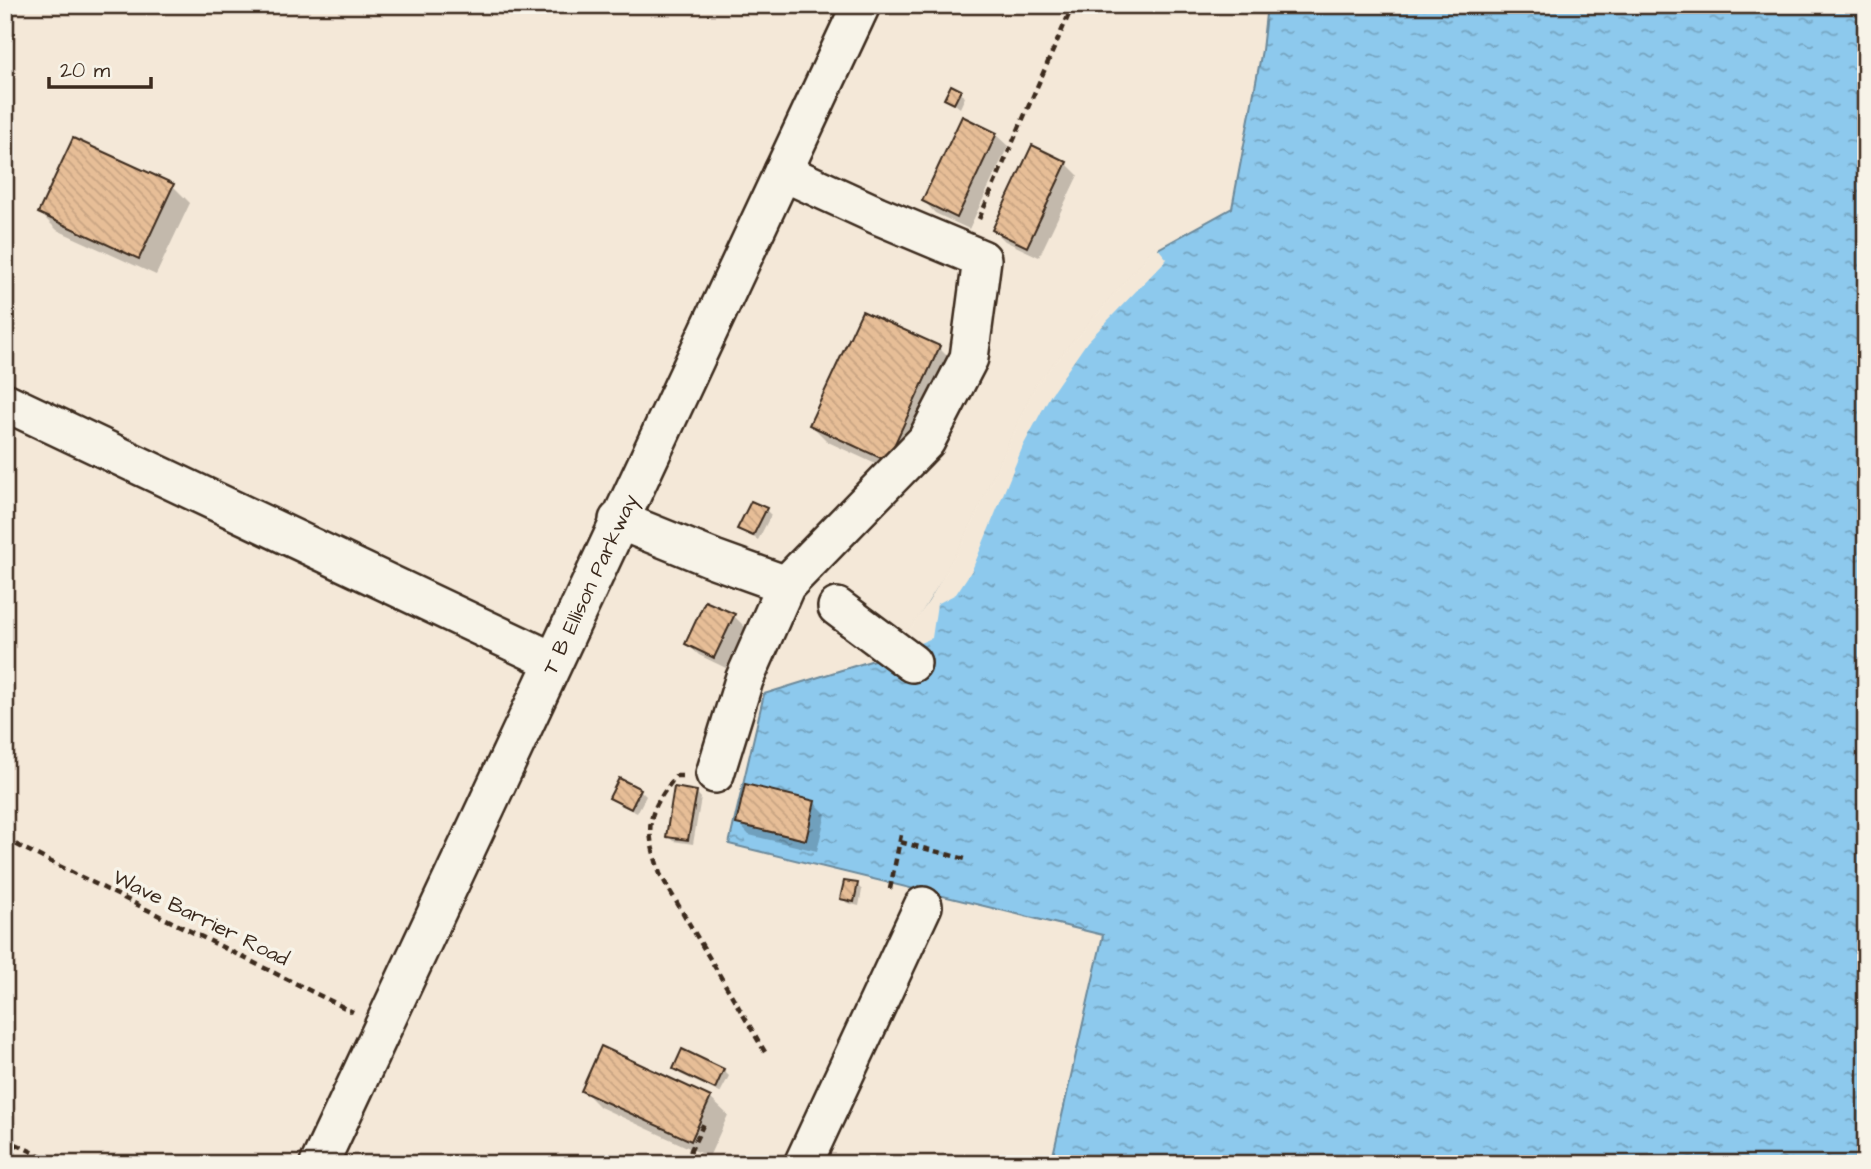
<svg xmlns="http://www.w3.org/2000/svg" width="1871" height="1169" font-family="'Architects Daughter',sans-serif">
  <defs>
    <pattern id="water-ripples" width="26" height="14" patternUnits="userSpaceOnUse" patternTransform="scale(1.75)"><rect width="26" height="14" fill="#8dc9ed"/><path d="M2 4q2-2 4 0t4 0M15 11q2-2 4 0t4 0" fill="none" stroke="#74a3bf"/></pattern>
    <pattern id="building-back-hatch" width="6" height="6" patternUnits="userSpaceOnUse" patternTransform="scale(1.75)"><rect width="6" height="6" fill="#e7be97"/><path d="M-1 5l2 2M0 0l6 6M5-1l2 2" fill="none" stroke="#c7a382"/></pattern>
  </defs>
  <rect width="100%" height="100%" fill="#f4e8d8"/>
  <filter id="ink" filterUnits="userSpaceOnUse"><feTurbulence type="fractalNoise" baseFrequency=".0143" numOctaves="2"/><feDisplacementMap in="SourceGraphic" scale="14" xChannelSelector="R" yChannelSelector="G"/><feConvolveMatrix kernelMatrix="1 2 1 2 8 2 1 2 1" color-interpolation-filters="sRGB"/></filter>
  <g filter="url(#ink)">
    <path fill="url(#water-ripples)" stroke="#6c899a" stroke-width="2" d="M1267 5H1866V1164H1051L1103 935 729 844 764 694 877 659 907 638 969 537 1039 386 1158 249 1232 208 1262 50Z"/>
    <path fill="#f4e8d8" d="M1156 246 1167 259 1087 342 1051 394 1023 446 972 570 956 594 937 604 932 638 915 645 905 636 929 601 966 536 1036 384Z"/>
    <path fill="#0003" d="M952 88 965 97 960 108 947 98Z
      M996 135 1008 146 969 229 935 213 924 201Z
      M1066 163 1078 175 1039 257 1005 241 994 230Z
      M173 186 190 203 156 275 57 230 40 213Z
      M863 313 939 348 956 365 904 477 828 442 811 425Z
      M766 510 771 515 758 540 739 528Z
      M734 616 745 627 726 668 699 655 687 644Z
      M640 790 646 796 637 813 617 803 611 798Z
      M696 792 701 798 693 844 673 841 668 836Z
      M814 802 826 814 817 851 749 835 738 823Z
      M857 885 862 890 859 906 847 903 842 898Z
      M675 1068 723 1070 729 1076 720 1093 680 1074Z
      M583 1090 710 1098 728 1115 709 1157 600 1107Z"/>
    <path fill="url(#building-back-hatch)" stroke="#3b2a1e" stroke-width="2" d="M951 85 961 90 954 104 944 99Z
      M962 116 997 133 957 218 922 201Z
      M73 138 174 184 139 259 38 213Z
      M1032 145 1067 162 1027 247 992 230Z
      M862 311 940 346 887 461 809 425Z
      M751 501 767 508 753 536 737 529Z
      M705 601 735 614 714 658 685 644Z
      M619 778 641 789 631 809 609 798Z
      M745 784 815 801 806 840 736 824Z
      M674 787 697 791 688 840 666 837Z
      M844 881 858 883 854 902 840 899Z
      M601 1046 711 1097 691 1141 581 1091Z
      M682 1049 724 1069 715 1089 673 1069Z"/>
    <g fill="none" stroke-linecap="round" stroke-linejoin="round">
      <g stroke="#3b2a1e" stroke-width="42">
        <g id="minor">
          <path d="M5 402 553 661"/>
          <path d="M618 520 714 559 786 585"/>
          <path d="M837 607 912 663"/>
          <path d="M715 774 744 680 786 585 926 441 969 358 982 259 877 215 783 172"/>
          <path id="s1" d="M319 1164 861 5"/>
          <path d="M803 1164 923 906"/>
        </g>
      </g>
      <path stroke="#3b2a1e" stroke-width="4.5" stroke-dasharray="7 5" stroke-linecap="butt" d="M979 219 1073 5
        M682 776H676C645 816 645 827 660 874L765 1052
        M5 839 353 1012
        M900 842 969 860
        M890 889 902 830
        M5 1139 58 1164
        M688 1164 691 1150 705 1121"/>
      <use href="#minor" stroke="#f7f3e8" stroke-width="37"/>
    </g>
  </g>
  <g text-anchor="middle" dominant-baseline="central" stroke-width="7" stroke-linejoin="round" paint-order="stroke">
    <g font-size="21" fill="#3b2a1e" stroke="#f7f3e8">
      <text stroke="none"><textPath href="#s1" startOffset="640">T B Ellison Parkway</textPath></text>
      <text transform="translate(201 918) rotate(26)">Wave Barrier Road</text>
    </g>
  </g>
  <rect width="1871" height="1169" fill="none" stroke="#f7f3e8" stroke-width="28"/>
  <rect x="14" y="14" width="1843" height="1141" fill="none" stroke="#3b2a1e" stroke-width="2.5" filter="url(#ink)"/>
  <path d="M49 77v10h102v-10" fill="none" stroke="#3b2a1e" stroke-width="3.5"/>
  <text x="60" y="77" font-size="21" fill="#3b2a1e" stroke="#f7f3e8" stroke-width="5" paint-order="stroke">20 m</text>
</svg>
